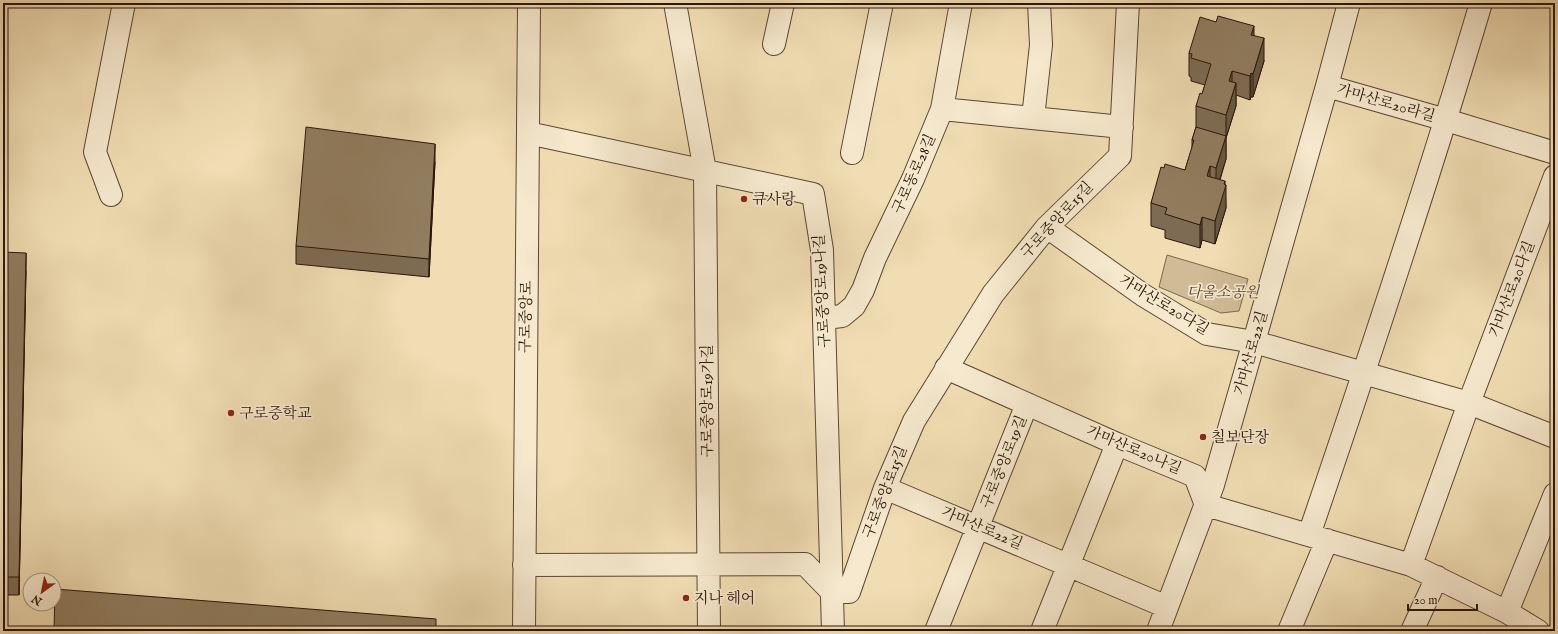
<svg xmlns="http://www.w3.org/2000/svg" width="1558" height="634" font-family="'IM FELL English','Noto Serif KR',serif">
  <rect width="100%" height="100%" fill="#f1ddb3"/>
  <filter id="stains"><feTurbulence type="fractalNoise" baseFrequency=".005" numOctaves="4"/><feColorMatrix values="0 0 0 0 .2 0 0 0 0 .09 0 0 0 0 .02 0 0 0 .5 -.17"/></filter>
  <radialGradient id="worn" r=".72"><stop offset=".6" stop-color="#630" stop-opacity="0"/><stop offset="1" stop-color="#630" stop-opacity=".3"/></radialGradient>
  <path fill="#cfbb96" stroke="#7c684e" d="M1167 255 1248 279 1239 311 1221 313 1159 287Z"/>
  <g fill="none" stroke-linecap="round" stroke-linejoin="round">
    <g stroke="#5c4631" stroke-width="24">
      <path id="minor" d="M675 3 705 171 709 631
        M774 44 783 3
        M1327 86 1446 120 1555 153
        M942 109 1122 127
        M1033 118 1041 45 1039 3
        M528 133 813 194 822 250 833 631
        M852 153 882 3
        M111 195 95 152 124 3
        M1047 227 1143 295 1207 334 1254 342 1469 403 1555 437
        M825 318 842 316 854 306 863 290 875 258 913 179 942 109 961 3
        M946 368 1117 444 1195 476 1206 505 1411 565 1507 612 1538 631
        M885 488 1167 607
        M1309 535C1369 359 1428 182 1481 3
        M524 565 805 564 832 592H849L885 488 914 421 993 294 1047 227 1120 156 1128 3
        M1411 565 1469 403 1555 176
        M1507 612 1555 494
        M524 631 529 3
        M936 631 1027 404
        M1042 631 1117 444
        M1158 631 1213 485 1327 86 1349 3
        M1289 631 1327 540
        M1412 631 1437 577"/>
    </g>
    <use href="#minor" stroke="#f6e9ce" stroke-width="22"/>
  </g>
  <path fill="#7d6c53" stroke="#2a1406" d="M1254 35 1264 61 1253 97H1251L1250 100 1236 95V106L1226 138V159L1220 180 1225 184 1226 208 1215 244 1202 240 1200 248 1165 238V230L1151 226V203L1164 168 1185 170 1192 148V140L1196 127V106L1202 94 1205 85 1191 81V77L1189 76V53Z
    M435 162 429 277 296 264V246Z
    M3 252 26 271 19 595H3Z"/>
  <path fill="#665843" stroke="#2a1406" d="M1254 26V50L1251 35Z
    M1264 38V61L1253 97V74Z
    M1232 71V94L1229 81Z
    M1251 73V97L1250 100V76Z
    M1236 83V106L1226 138V115Z
    M1226 136V159L1216 191V168Z
    M435 144V162L429 277V259Z
    M1210 166V189L1207 176Z
    M1225 181V188L1226 185V208L1215 244V221Z
    M1202 217V240L1200 248V225Z
    M26 253V271L19 595V577Z"/>
  <path fill="#917d60" stroke="#2a1406" d="M1218 16 1254 26 1251 35 1264 38 1253 74 1251 73 1250 76 1232 71 1229 81 1236 83 1226 115 1196 106 1200 93 1202 94 1211 64 1191 58 1192 54 1189 53 1200 17 1216 22Z
    M306 127 435 144 429 259 296 246Z
    M1196 127 1226 136 1216 168 1210 166 1207 176 1225 181 1224 184 1226 185 1215 221 1202 217 1200 225 1165 214 1167 208 1151 203 1161 167 1164 168 1165 164 1185 170 1194 140H1192Z
    M3 252 26 253 19 577H3Z
    M55 589 436 619V631H54Z"/>
  <g fill="#8f2418" stroke="#f6e9ce" stroke-width="1.5">
    <circle cx="744" cy="199" r="4"/>
    <circle cx="231" cy="413" r="4"/>
    <circle cx="1203" cy="437" r="4"/>
    <circle cx="686" cy="598" r="4"/>
  </g>
  <g text-anchor="middle" dominant-baseline="central" stroke-width="3.5" stroke-linejoin="round" paint-order="stroke">
    <g font-size="15" fill="#2a1406" stroke="#f6e9ce">
      <text transform="translate(1386 103) rotate(16)">가마산로20라길</text>
      <text transform="translate(914 174) rotate(-66)">구로동로28길</text>
      <text transform="translate(1057 220) rotate(-47)">구로중앙로15길</text>
      <text transform="translate(1512 289) rotate(-69)">가마산로20다길</text>
      <text transform="translate(822 291) rotate(-93)">구로중앙로19나길</text>
      <text transform="translate(1164 305) rotate(31)">가마산로20다길</text>
      <text transform="translate(526 317) rotate(-89)">구로중앙로</text>
      <text transform="translate(1251 353) rotate(-74)">가마산로22길</text>
      <text transform="translate(707 401) rotate(-90)">구로중앙로19가길</text>
      <text transform="translate(1134 450) rotate(23)">가마산로20나길</text>
      <text transform="translate(1004 462) rotate(-68)">구로중앙로19길</text>
      <text transform="translate(885 492) rotate(-69)">구로중앙로15길</text>
      <text transform="translate(982 528) rotate(23)">가마산로22길</text>
    </g>
    <g font-size="15" fill="#2a1406" stroke="#f6e9ce" text-anchor="start">
      <text x="752" y="199">큐사랑</text>
      <text x="239" y="413">구로중학교</text>
      <text x="1211" y="437">칠보단장</text>
      <text x="694" y="598">지나 헤어</text>
    </g>
    <g font-size="15" font-style="italic" fill="#5c4631" stroke="#f6e9ce">
      <text x="1223" y="292">다울소공원</text>
    </g>
  </g>
  <rect width="1558" height="634" fill="none" stroke="#f1ddb3" stroke-width="16"/>
  <rect x="4" y="4" width="1550" height="626" fill="none" stroke="#2a1406" stroke-width="2"/>
  <rect x="8" y="8" width="1542" height="618" fill="none" stroke="#2a1406"/>
  <g transform="translate(42 592) rotate(213)"><circle r="19" fill="#f6e9ce" stroke="#a4947e"/>
  <path d="M0-3L7 15L0 10L-7 15Z" fill="#8f2418"/>
  <text y="-6" font-size="11" font-weight="bold" text-anchor="middle" fill="#2a1406">N</text>
  </g>
  <path d="M1408 604v6h69v-6" fill="none" stroke="#2a1406" stroke-width="2"/>
  <text x="1414" y="604" font-size="12" fill="#2a1406" stroke="#f6e9ce" stroke-width="3" paint-order="stroke">20 m</text>
  <rect width="100%" height="100%" filter="url(#stains)"/>
  <rect width="100%" height="100%" fill="url(#worn)"/>
</svg>
